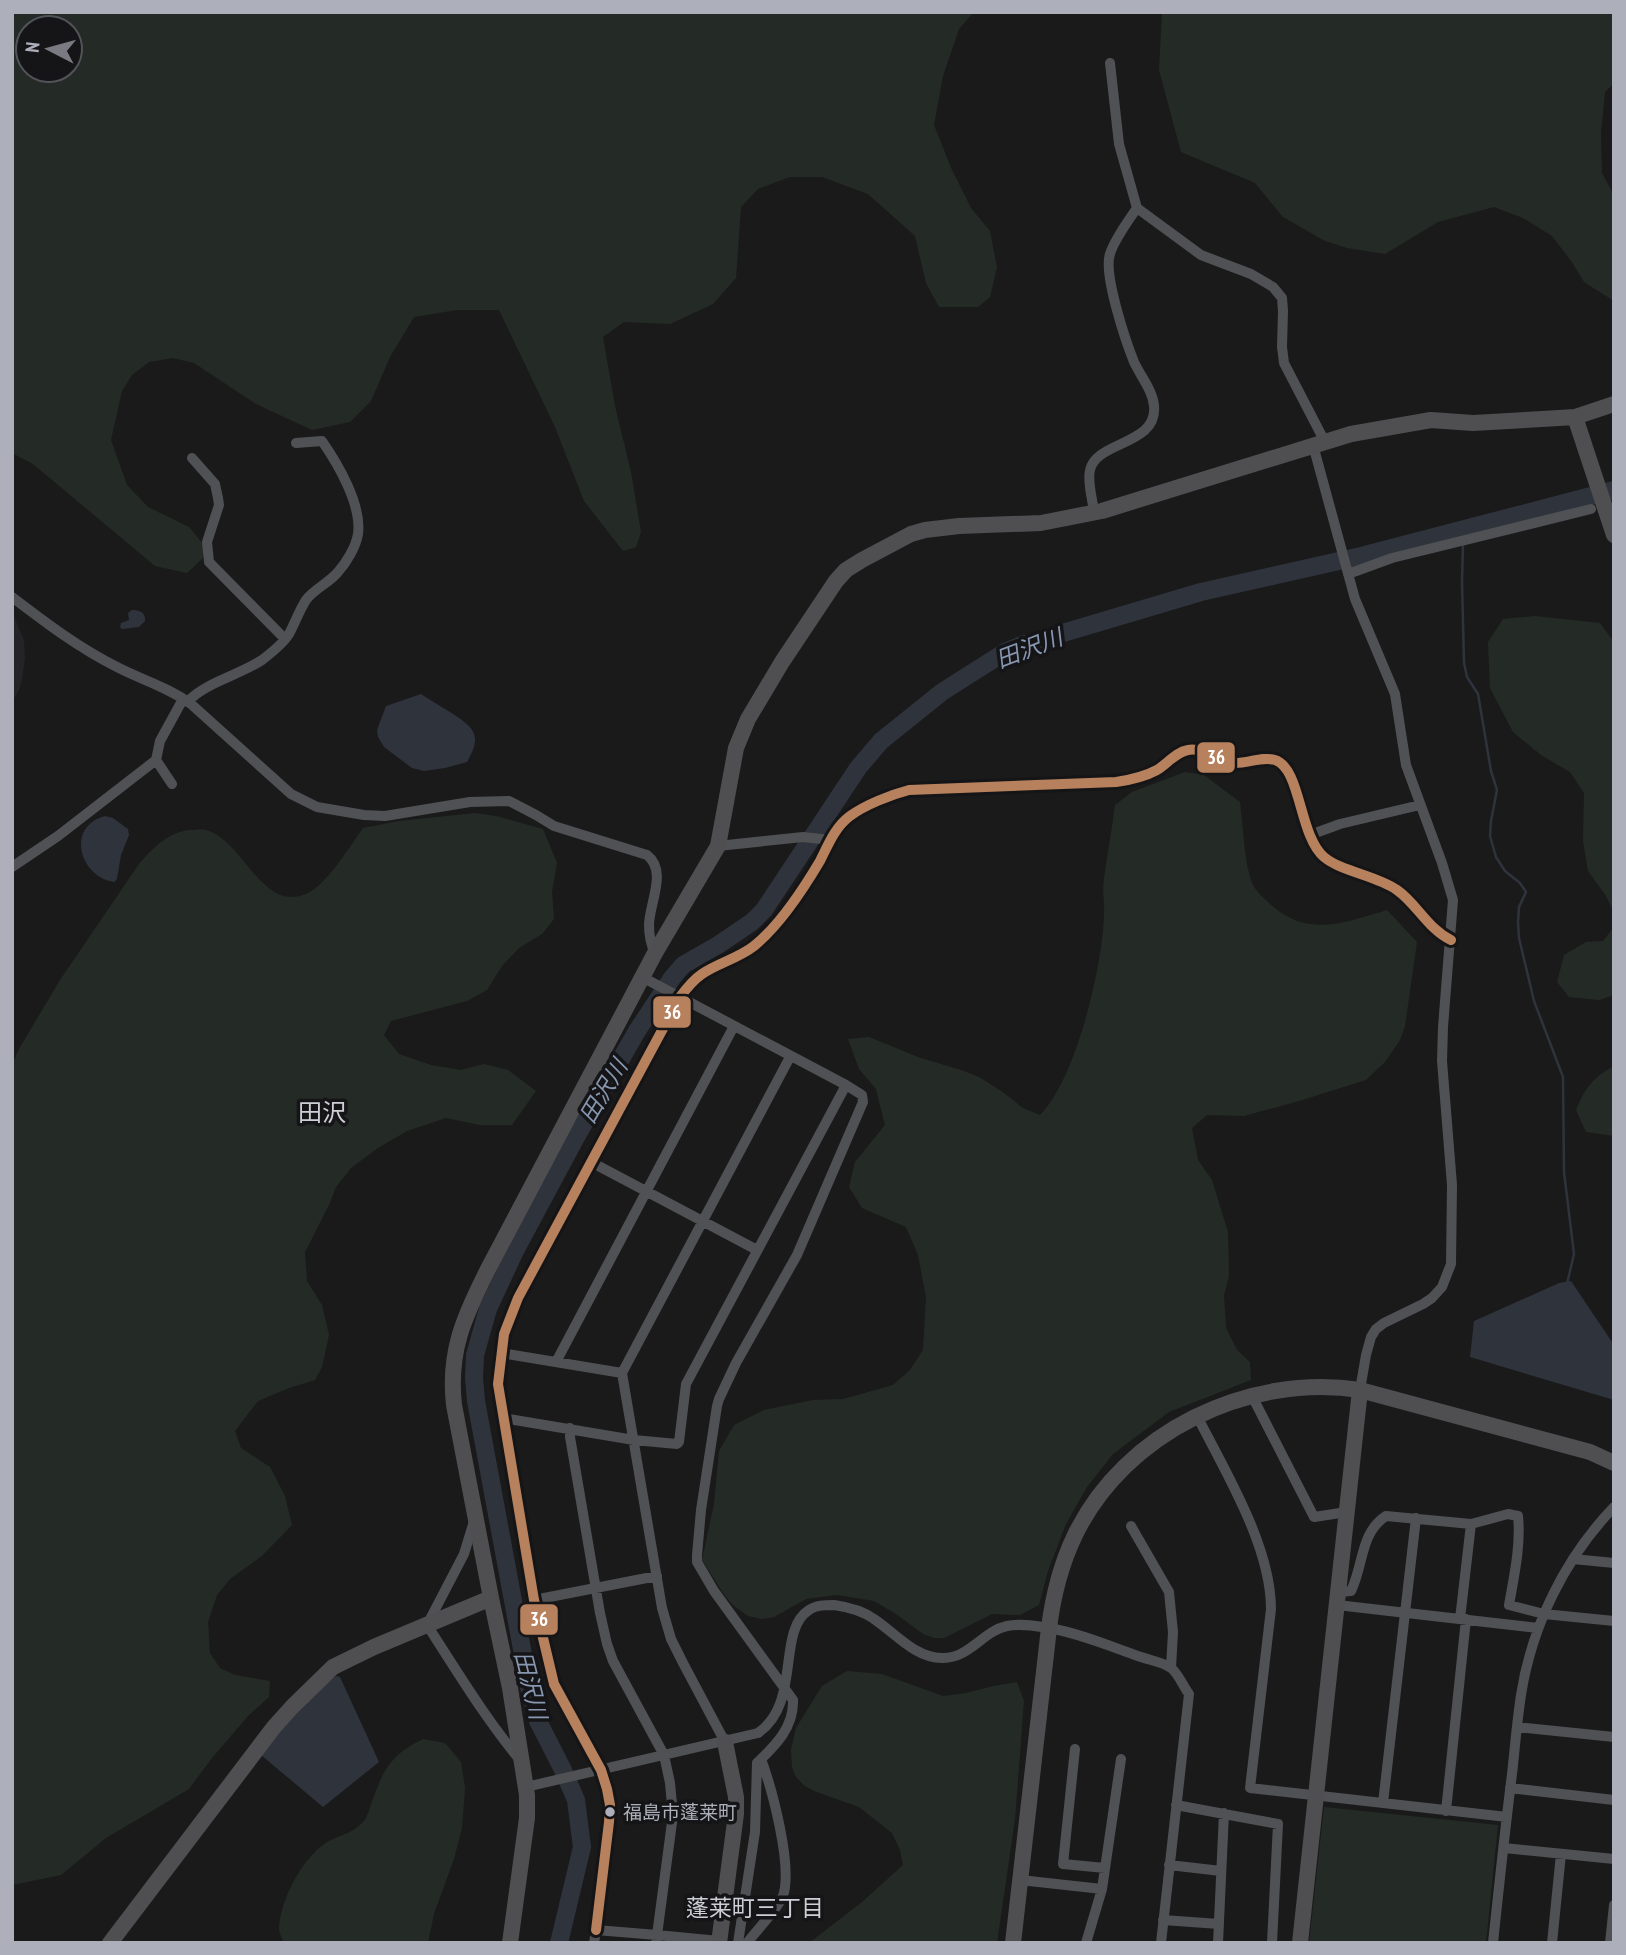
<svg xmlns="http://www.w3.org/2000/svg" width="1626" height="1955" font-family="'PT Sans Narrow','Noto Sans JP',sans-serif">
  <rect width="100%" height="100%" fill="#1a1a1b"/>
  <path fill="#242426" d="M12 612 24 640 25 659 22 679 19 690 12 702Z"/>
  <path fill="#242b26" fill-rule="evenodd" d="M12 12H974L959 29 943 76 934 125 952 170 971 208 990 231 997 267 990 297 978 307H939L926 283 915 236 868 194 822 177H790L758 189 741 207 736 278 713 304 670 324 624 322 603 337 615 406 631 472 641 532 636 547 623 551 584 501 555 427 499 310H457L414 317 390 357 371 401 350 422 312 430 256 404 194 363 173 358 149 362 132 375 122 391 111 440 127 485 148 507 189 527 203 544V558L187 573 155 566 33 464 12 453ZM28 28H70V70H28Z
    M1162 12H1614V83L1605 92 1601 132 1602 173 1614 195V301L1584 282 1572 262 1552 236 1523 218 1494 207 1438 222 1385 254 1347 248 1325 241 1283 217 1255 183 1181 152 1159 70Z
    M1535 616 1600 623 1614 642V913L1606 896 1588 871 1583 841 1584 793 1570 772 1541 755 1513 732 1490 688 1488 642 1503 619Z
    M1185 772 1204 775 1240 802C1243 826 1244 861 1252 883 1256 892 1263 897 1270 904 1307 938 1344 923 1387 910L1417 942 1405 1026 1400 1040 1385 1062 1366 1080 1299 1101 1244 1116 1207 1115 1192 1128 1198 1160 1212 1180 1228 1232 1229 1276 1224 1295 1226 1328 1237 1350 1250 1362 1251 1380 1169 1412 1113 1454 1087 1487 1066 1524 1048 1571 1039 1605 1020 1615 992 1614 944 1638H934L923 1634 896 1614 874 1601 837 1595 806 1599 774 1617 762 1619 748 1616 734 1606 725 1596 702 1560 714 1504 719 1451 734 1425 764 1410 813 1400 843 1399 893 1385 910 1370 923 1350 926 1297 918 1255 906 1227 862 1208 849 1187 855 1162 885 1125 876 1089 859 1069 848 1039 869 1037 918 1057 964 1071 981 1078 1004 1093 1023 1108 1040 1115C1076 1079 1102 968 1104 917 1105 905 1102 892 1104 879 1107 854 1112 830 1115 805L1132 792Z
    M475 813 496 816 543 829 557 863 552 892 554 919 542 934 519 948 502 966 487 990 467 1001 391 1021 384 1035 399 1054 431 1065 461 1070 484 1064 508 1070 536 1091 512 1125H480L446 1118 407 1131 378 1148 351 1168 336 1187 329 1205 305 1252 307 1281 322 1305 329 1335 322 1367 315 1380 289 1388 258 1401 235 1431 241 1448 270 1467 285 1496 292 1525 262 1556 230 1579 217 1595 208 1622 210 1653 220 1668 235 1675 270 1681 269 1697 248 1716 212 1758 189 1789 106 1838 61 1875 12 1885V1065L19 1049 60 980 139 864C153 848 168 832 190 830 195 830 202 829 206 830 244 840 262 915 308 893 326 885 351 845 363 828L399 821Z
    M1614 927V995L1599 1000 1569 997 1557 982 1564 955 1586 942 1603 941Z
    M1614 1066V1136L1586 1132 1576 1110C1586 1087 1592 1078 1614 1066Z
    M847 1671 882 1674 943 1696 966 1693 994 1686 1017 1682 1024 1701 1015 1819 997 1943H809L862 1902 903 1865 900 1850 892 1833 859 1807 814 1791 805 1786 796 1777 792 1767 791 1749 796 1728 822 1686Z
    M423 1739 445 1743 461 1762 465 1788 462 1828 454 1859 434 1914 428 1943H284C282 1938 279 1933 279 1928 281 1898 303 1856 329 1841 341 1835 353 1833 362 1823 368 1818 370 1806 373 1799 384 1767 393 1754 423 1739Z
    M1324 1807 1498 1825 1486 1943H1309Z"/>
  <path fill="#2e333c" d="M132 610C139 610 146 612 145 621L139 627 122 629 120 627 121 623 129 620 128 613Z
    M421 694C430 700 440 706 450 712 474 727 483 735 467 762L445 768 424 771 412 768 384 747 378 737 377 730 386 706Z
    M105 816 113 818 128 829 129 835 121 855 117 879 114 882C80 877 65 827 105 816Z
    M1571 1281 1614 1345V1400L1470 1357 1474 1321 1559 1283Z
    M337 1676 340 1677 379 1762 323 1807 261 1755 301 1704 332 1678Z"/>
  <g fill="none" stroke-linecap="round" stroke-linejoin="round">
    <path stroke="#2e333c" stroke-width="2.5" d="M1463 543 1462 582 1464 663 1467 677 1478 694 1491 771 1497 790 1491 821 1490 836 1496 857 1505 871 1520 883 1526 892 1519 907 1518 922 1519 938 1534 1001 1563 1077 1564 1172 1574 1254 1567 1284"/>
    <path stroke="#2e333c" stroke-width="18" d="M559 1943 582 1847 576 1800 562 1768 538 1721 529 1687 476 1401 474 1378 475 1355 488 1309 515 1251 575 1139 637 1031 672 978 683 965 718 945 752 922 764 910 858 768 881 741 942 692 975 671 1005 652 1024 644 1031 645 1046 638 1201 592 1361 556 1614 490"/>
    <path stroke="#505154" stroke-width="10" d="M1110 63 1119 144 1137 208 1201 255 1251 274 1273 287 1282 298 1283 311 1282 347 1284 363 1325 442
      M1313 445 1355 599 1395 694 1406 765 1442 863 1453 900 1443 1027 1442 1061 1452 1185 1451 1264 1442 1287 1432 1298 1423 1304 1384 1323 1376 1329 1371 1337 1366 1355 1360 1390
      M192 458 215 484 218 498 219 505 207 542 209 562 285 639
      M1094 513C1093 500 1087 483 1090 470 1096 441 1158 445 1154 406 1153 391 1141 377 1134 362 1126 342 1103 274 1110 254 1114 240 1128 221 1137 208
      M1348 574 1392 558 1591 509
      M12 597C46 623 79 648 117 667 142 680 168 687 191 704L291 794 317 807 364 815 385 816 470 802 509 801 536 815 554 826 647 855C668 871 649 904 649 925 649 934 651 945 655 953
      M187 702C208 681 238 676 262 660 271 653 283 644 289 634 295 623 299 611 306 600 314 589 329 583 338 572 346 563 356 547 358 534 362 505 338 464 322 441L296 443
      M172 784 156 760 160 741 183 699
      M1310 835 1340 824 1420 805
      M718 846 803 837 830 840
      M12 867 58 836 156 760
      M642 977 846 1085 862 1095 863 1102 797 1255 736 1363 719 1399 717 1406 701 1510 697 1555V1562L714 1591 793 1700C794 1727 776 1745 757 1763L755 1832 738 1943
      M591 1162 757 1250
      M501 1353 622 1373
      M556 1362 734 1026
      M1252 1396 1314 1517 1347 1512
      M1197 1416C1225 1471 1271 1546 1271 1609L1250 1788 1507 1817
      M503 1418 634 1440 677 1444 679 1442 686 1384 846 1085
      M570 1428V1437L600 1613 607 1644 613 1661 664 1755 670 1783 673 1815 657 1935 719 1941
      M475 1518 464 1554 427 1625C457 1671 485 1718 520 1760
      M1131 1526 1169 1592 1173 1632 1171 1668
      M1573 1559 1614 1563
      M1339 1592 1351 1591C1364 1564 1360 1533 1386 1516L1471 1524 1508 1514 1518 1516C1521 1546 1514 1576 1509 1605L1544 1614 1614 1621
      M534 1600 657 1576
      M1337 1605 1538 1628
      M1460 1619 1471 1524
      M1517 1727 1614 1737
      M725 1742 683 1663 671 1639 662 1608 622 1373 790 1057
      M1075 1749 1063 1864 1105 1868
      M526 1787 758 1733C802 1703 776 1631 809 1610 816 1605 825 1605 834 1605 848 1607 863 1611 874 1619 895 1633 915 1658 942 1658 969 1659 983 1631 1007 1626 1020 1623 1036 1626 1049 1628 1079 1633 1112 1647 1141 1657 1149 1660 1163 1662 1171 1668 1178 1673 1183 1686 1189 1694L1161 1943
      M1510 1788 1614 1800
      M1383 1803 1416 1518
      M1176 1805 1278 1824 1272 1943
      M1446 1811 1466 1619
      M1504 1848 1614 1859
      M1169 1865 1221 1871
      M1020 1880 1102 1889
      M1163 1920 1219 1924
      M596 1930 609 1822 610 1805 607 1789 601 1770 554 1684 534 1600 498 1384 504 1334 518 1298 680 997C686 989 693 980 702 974 718 963 739 958 754 946 779 926 804 888 820 861 828 845 835 827 850 816 865 805 890 795 909 790L1116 782C1130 780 1144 777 1157 770 1167 764 1176 752 1188 750 1204 747 1217 762 1233 763 1247 764 1262 756 1275 760 1301 768 1299 836 1324 857 1342 872 1375 875 1397 890 1417 904 1428 929 1451 940
      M594 1943 596 1930 657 1935 656 1943
      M747 1943C756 1931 778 1908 783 1896 793 1866 772 1789 761 1759
      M1086 1943 1102 1889 1121 1759
      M1218 1943 1224 1813
      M1493 1943C1499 1886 1505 1830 1512 1774 1515 1747 1517 1721 1521 1695 1532 1625 1565 1558 1614 1507
      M1552 1943 1561 1854
      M1610 1943 1614 1905"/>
    <path stroke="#4f4f52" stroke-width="16" d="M1575 417 1614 535
      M110 1943 274 1727 292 1707 333 1667 374 1647 491 1598
      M510 1943 527 1818V1795L510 1688 491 1598 454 1405C448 1351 464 1318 487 1271L655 953 718 846 736 748 748 719 782 662 836 581 846 570 862 560 911 534 925 530 959 526 1041 523 1102 511 1351 434 1431 420 1473 423 1559 418 1575 417 1614 404
      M719 1943 736 1814V1797L725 1742
      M1013 1943 1049 1628C1053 1596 1061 1564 1075 1535 1125 1432 1248 1373 1360 1390
      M1300 1943 1360 1390 1590 1452 1614 1463"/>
    <g stroke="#151517" stroke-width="16">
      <path id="bus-1" d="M596 1930 609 1822 610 1805 607 1789 601 1770 554 1684 534 1600 498 1384 504 1334 518 1298 680 997C686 989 693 980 702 974 718 963 739 958 754 946 779 926 804 888 820 861 828 845 835 827 850 816 865 805 890 795 909 790L1116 782C1130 780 1144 777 1157 770 1167 764 1176 752 1188 750 1204 747 1217 762 1233 763 1247 764 1262 756 1275 760 1301 768 1299 836 1324 857 1342 872 1375 875 1397 890 1417 904 1428 929 1451 940"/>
    </g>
    <use href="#bus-1" stroke="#b6815c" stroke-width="10"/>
  </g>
  <circle fill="#adafba" stroke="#151517" stroke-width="2.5" cx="610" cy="1812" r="6"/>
  <g text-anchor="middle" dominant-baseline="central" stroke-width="7" stroke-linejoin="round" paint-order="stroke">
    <g font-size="19" fill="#adafba" stroke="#151517" text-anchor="start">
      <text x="623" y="1812">福島市蓬莱町</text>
    </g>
    <g font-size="23" font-style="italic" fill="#8897b1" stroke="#151517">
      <text transform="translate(1029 648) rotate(-21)">田沢川</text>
      <text transform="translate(603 1091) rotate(-59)">田沢川</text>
      <text transform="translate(531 1685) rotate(76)">田沢川</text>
    </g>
    <g font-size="23" fill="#cecfd6" stroke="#151517">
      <text x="755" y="1907">蓬莱町三丁目</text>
    </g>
    <g font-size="24" fill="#cecfd6" stroke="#151517">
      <text x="322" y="1112">田沢</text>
    </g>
  </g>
  <g stroke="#151517" stroke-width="2.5">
    <rect x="1196" y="741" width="40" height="33" rx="7" fill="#b6815c"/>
    <rect x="652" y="995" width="40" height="34" rx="7" fill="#b6815c"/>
    <rect x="519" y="1603" width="40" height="33" rx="7" fill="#b6815c"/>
  </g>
  <g font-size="19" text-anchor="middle" font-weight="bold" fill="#fff">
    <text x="1216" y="764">36</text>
    <text x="672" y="1019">36</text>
    <text x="539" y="1626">36</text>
  </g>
  <rect width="1626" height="1955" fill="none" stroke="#adafba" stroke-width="28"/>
  <g transform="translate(49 49) rotate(276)"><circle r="33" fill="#151517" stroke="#525358" stroke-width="2"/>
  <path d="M0-5L12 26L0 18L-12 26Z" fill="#7a7b82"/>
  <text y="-10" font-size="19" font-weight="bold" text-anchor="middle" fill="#adafba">N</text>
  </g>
</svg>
